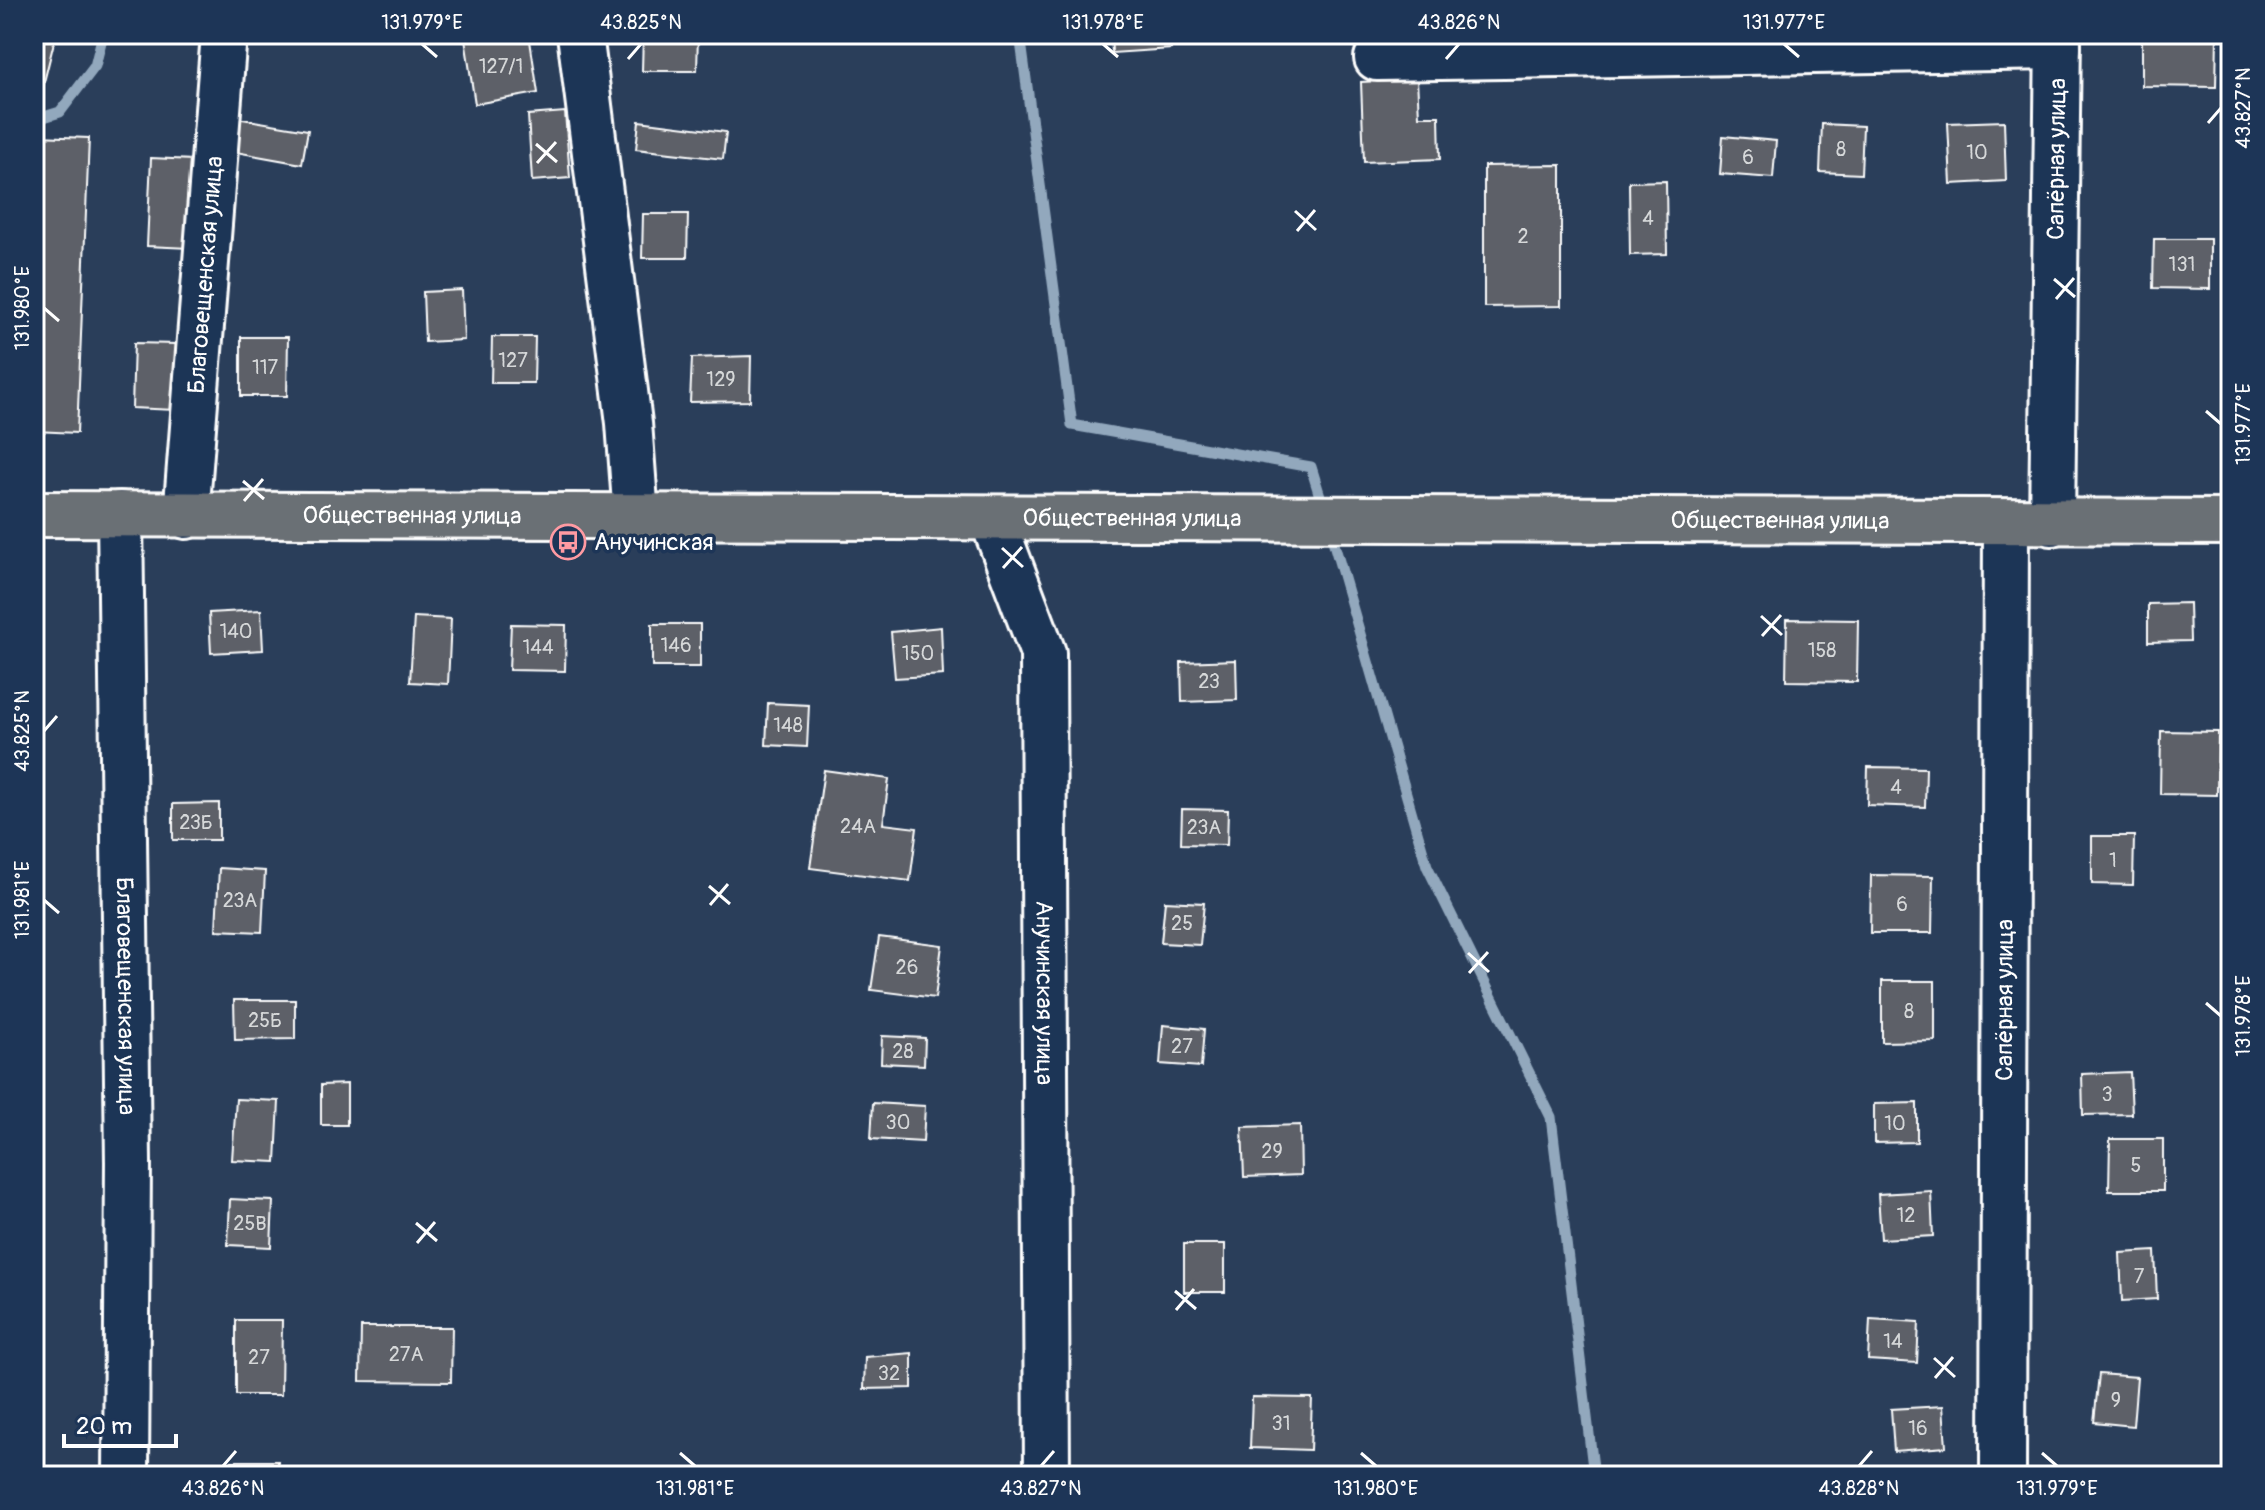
<svg xmlns="http://www.w3.org/2000/svg" width="2265" height="1510" font-family="Pangolin,sans-serif">
  <rect width="100%" height="100%" fill="#2a3e5a"/>
  <filter id="ink" filterUnits="userSpaceOnUse"><feTurbulence type="fractalNoise" baseFrequency=".0125" numOctaves="2"/><feDisplacementMap in="SourceGraphic" scale="16" xChannelSelector="R" yChannelSelector="G"/><feConvolveMatrix kernelMatrix="1 2 1 2 8 2 1 2 1" color-interpolation-filters="sRGB"/></filter>
  <g filter="url(#ink)">
    <g fill="none" stroke-linecap="round" stroke-linejoin="round">
      <path stroke="#92a8bd" stroke-width="11" d="M1020 34 1072 425 1311 467 1324 509
        M34 120 60 112 95 66 103 34
        M1330 530 1427 866 1551 1117 1594 1476"/>
    </g>
    <path fill="#5d6168" stroke="#fff" stroke-width="2" d="M34 34H56L41 94 34 92Z
      M497 34H529L538 93 475 104 465 39Z
      M643 34H698L697 71H642Z
      M1111 34H1170L1171 49 1112 53Z
      M2142 34H2217L2216 87 2142 86Z
      M1417 79 1419 116H1439L1440 159 1364 162 1361 82Z
      M565 112 570 178 532 181 528 115Z
      M236 118 308 130 302 164 230 151Z
      M639 121 726 132 723 159 636 149Z
      M2004 121 2006 181 1951 184 1948 123Z
      M1822 124 1863 126 1861 174 1820 172Z
      M37 136 89 138 77 433 34 431V215Z
      M1723 136 1776 141 1773 178 1720 174Z
      M151 158 193 160 189 248 147 246Z
      M1561 165V306L1484 307V166Z
      M1666 181 1667 254 1630 255 1629 182Z
      M643 214H688L687 258H642Z
      M2154 239H2210V289L2153 288Z
      M462 290 464 340 425 342 423 292Z
      M241 337H288L287 396H241Z
      M492 337H535L534 383H491Z
      M134 343 177 344 175 410 132 408Z
      M751 356 750 401 690 402 692 358Z
      M2189 603 2190 641 2148 642V604Z
      M261 610 263 650 211 653 209 613Z
      M414 617 451 619 448 684 410 682Z
      M1787 619 1858 620 1857 682 1786 681Z
      M511 624 566 625 565 671 509 670Z
      M652 624H700V667H652Z
      M941 627 943 675 895 678 891 632Z
      M1236 660 1237 700 1182 702 1181 662Z
      M768 703 809 705 807 747 766 745Z
      M2161 731 2218 732 2217 795 2160 794Z
      M1868 767 1926 768 1925 807 1867 805Z
      M824 770 889 779 883 824 917 828 910 881 810 868Z
      M219 803V840H173V804Z
      M1182 809 1228 810 1227 845 1181 844Z
      M2092 836H2134L2133 885 2092 884Z
      M219 868 265 871 262 932 216 930Z
      M1871 875 1933 876 1932 933H1870Z
      M1165 901 1204 903 1200 945 1161 943Z
      M879 937 942 945 935 998 871 990Z
      M1882 981H1935V1041L1882 1042Z
      M234 1000H295V1039L235 1040Z
      M1163 1025 1204 1029 1201 1067 1160 1064Z
      M882 1036 925 1038 924 1065 881 1063Z
      M2130 1072 2132 1114 2083 1115 2082 1074Z
      M347 1084V1125H321V1085Z
      M236 1099 279 1101 276 1162 232 1160Z
      M873 1103 925 1106 923 1142 871 1139Z
      M1917 1103V1142L1874 1143V1104Z
      M1300 1125 1301 1175 1244 1177 1242 1127Z
      M2110 1139H2163V1191H2109Z
      M1931 1191 1933 1236 1881 1239 1878 1194Z
      M230 1199 273 1201 271 1247 228 1245Z
      M1184 1244H1225V1292H1184Z
      M2155 1251 2157 1299 2122 1301 2120 1253Z
      M1870 1319 1919 1322 1917 1363 1868 1360Z
      M236 1320H282L281 1395H236Z
      M361 1327H452L451 1382 360 1381Z
      M912 1353V1388L864 1389 865 1357Z
      M2099 1374 2137 1377 2133 1426 2094 1422Z
      M1252 1397 1312 1398 1310 1450 1250 1448Z
      M1943 1406 1946 1447 1894 1451 1891 1409Z
      M232 1461H278V1476H233Z"/>
    <g fill="none" stroke-linecap="round" stroke-linejoin="round">
      <g stroke="#fff" stroke-width="50">
        <g id="minor">
          <path d="M580 34 629 423 636 517"/>
          <path d="M1377 58 2058 47"/>
          <path id="s1" d="M120 514 128 1162 126 1476"/>
          <path id="s2" d="M186 516 224 34"/>
          <path id="s3" d="M992 518 1043 653 1047 1476"/>
          <path id="s4" d="M2052 523 2058 34"/>
          <path id="s5" d="M2003 1476 2006 523"/>
        </g>
      </g>
      <g stroke="#fff" stroke-width="50">
        <g id="major">
          <path id="s6" d="M34 514 2231 522"/>
        </g>
      </g>
      <use href="#minor" stroke="#1d3557" stroke-width="44"/>
      <use href="#major" stroke="#6b6f75" stroke-width="44"/>
    </g>
  </g>
  <path fill="none" stroke="#fff" stroke-width="3" d="M422 44 437 57M1103 44 1118 57M1784 44 1799 57M628 59 641 44M1446 59 1459 44M2208 123 2221 108M536 144 557 162M537 163 556 142M1295 211 1316 230M1297 231 1315 210M2054 279 2075 297M2056 299 2074 278M44 308 59 321M2206 411 2221 424M243 481 264 499M244 501 263 479M1002 548 1023 567M1003 568 1022 547M1761 616 1782 635M1762 636 1781 615M44 731 57 716M709 886 730 904M44 900 59 913M710 905 728 884M1468 953 1489 972M1469 973 1488 952M2206 1003 2221 1016M416 1223 437 1241M417 1243 435 1222M1175 1291 1196 1309M1176 1310 1194 1289M1934 1358 1955 1377M1935 1378 1953 1357M680 1453 695 1466M1361 1453 1376 1466M2042 1453 2057 1466M223 1466 236 1451M1041 1466 1054 1451M1859 1466 1872 1451"/>
  <defs>
    <g id="bus-ring" transform="scale(1.8)"><circle r="9.5" fill="#1d3557" stroke="#ff9aa2" stroke-width="1.5"/><path d="M-5-6H5V4H4V6H2V4H-2V6H-4V4H-5ZM-3.5-4V0h7V-4ZM-3.5 1.2v1.5H-2V1.2ZM2 1.2v1.5H3.5V1.2Z" fill="#ff9aa2"/></g>
  </defs>
  <g fill-rule="evenodd">
    <use href="#bus-ring" x="568" y="542"/>
  </g>
  <g text-anchor="middle" dominant-baseline="central" stroke-width="7" stroke-linejoin="round" paint-order="stroke">
    <g font-size="20" fill="#d6d8d9">
      <text x="501" y="66">127/1</text>
      <text x="1841" y="149">8</text>
      <text x="1977" y="152">10</text>
      <text x="1748" y="157">6</text>
      <text x="1648" y="218">4</text>
      <text x="1523" y="236">2</text>
      <text x="2182" y="264">131</text>
      <text x="513" y="360">127</text>
      <text x="265" y="367">117</text>
      <text x="721" y="379">129</text>
      <text x="236" y="631">140</text>
      <text x="676" y="645">146</text>
      <text x="538" y="647">144</text>
      <text x="1822" y="650">158</text>
      <text x="918" y="653">150</text>
      <text x="1209" y="681">23</text>
      <text x="788" y="725">148</text>
      <text x="1896" y="787">4</text>
      <text x="196" y="822">23Б</text>
      <text x="858" y="826">24А</text>
      <text x="1204" y="827">23А</text>
      <text x="2113" y="860">1</text>
      <text x="240" y="900">23А</text>
      <text x="1902" y="904">6</text>
      <text x="1182" y="923">25</text>
      <text x="907" y="967">26</text>
      <text x="1909" y="1011">8</text>
      <text x="265" y="1020">25Б</text>
      <text x="1182" y="1046">27</text>
      <text x="903" y="1051">28</text>
      <text x="2107" y="1094">3</text>
      <text x="898" y="1122">30</text>
      <text x="1895" y="1123">10</text>
      <text x="1272" y="1151">29</text>
      <text x="2136" y="1165">5</text>
      <text x="1906" y="1215">12</text>
      <text x="250" y="1223">25В</text>
      <text x="2139" y="1276">7</text>
      <text x="1893" y="1341">14</text>
      <text x="406" y="1354">27А</text>
      <text x="259" y="1357">27</text>
      <text x="889" y="1373">32</text>
      <text x="2116" y="1400">9</text>
      <text x="1281" y="1423">31</text>
      <text x="1918" y="1428">16</text>
    </g>
    <g font-size="24" fill="#fff" stroke="#1d3557">
      <text stroke="none"><textPath href="#s4" startOffset="364">Сапёрная улица</textPath></text>
      <text stroke="none"><textPath href="#s2" startOffset="242">Благовещенская улица</textPath></text>
      <text stroke="none"><textPath href="#s6" startOffset="378">Общественная улица</textPath></text>
      <text stroke="none"><textPath href="#s6" startOffset="1098">Общественная улица</textPath></text>
      <text stroke="none"><textPath href="#s6" startOffset="1746">Общественная улица</textPath></text>
      <text stroke="none"><textPath href="#s3" startOffset="484">Анучинская улица</textPath></text>
      <text stroke="none"><textPath href="#s1" startOffset="482">Благовещенская улица</textPath></text>
      <text stroke="none"><textPath href="#s5" startOffset="476">Сапёрная улица</textPath></text>
    </g>
    <g font-size="24" fill="#fff" stroke="#1d3557" text-anchor="start">
      <text x="594" y="542">Анучинская</text>
    </g>
  </g>
  <rect width="2265" height="1510" fill="none" stroke="#1d3557" stroke-width="88"/>
  <path d="M64 1434v12h112v-12" fill="none" stroke="#ffffff" stroke-width="4"/>
  <text x="76" y="1434" font-size="24" fill="#ffffff" stroke="#1d3557" stroke-width="6" paint-order="stroke">20 m</text>
  <rect x="44" y="44" width="2177" height="1422" fill="none" stroke="#fff" stroke-width="3"/>
  <g font-size="20" text-anchor="middle" fill="#fff">
    <text x="422" y="29">131.979°E</text>
    <text x="641" y="29">43.825°N</text>
    <text x="1103" y="29">131.978°E</text>
    <text x="1459" y="29">43.826°N</text>
    <text x="1784" y="29">131.977°E</text>
    <text transform="translate(2243 108) rotate(-90)" y="7">43.827°N</text>
    <text transform="translate(22 308) rotate(-90)" y="7">131.980°E</text>
    <text transform="translate(2243 424) rotate(-90)" y="7">131.977°E</text>
    <text transform="translate(22 731) rotate(-90)" y="7">43.825°N</text>
    <text transform="translate(22 900) rotate(-90)" y="7">131.981°E</text>
    <text transform="translate(2243 1016) rotate(-90)" y="7">131.978°E</text>
    <text x="223" y="1495">43.826°N</text>
    <text x="695" y="1495">131.981°E</text>
    <text x="1041" y="1495">43.827°N</text>
    <text x="1376" y="1495">131.980°E</text>
    <text x="1859" y="1495">43.828°N</text>
    <text x="2057" y="1495">131.979°E</text>
  </g>
</svg>
